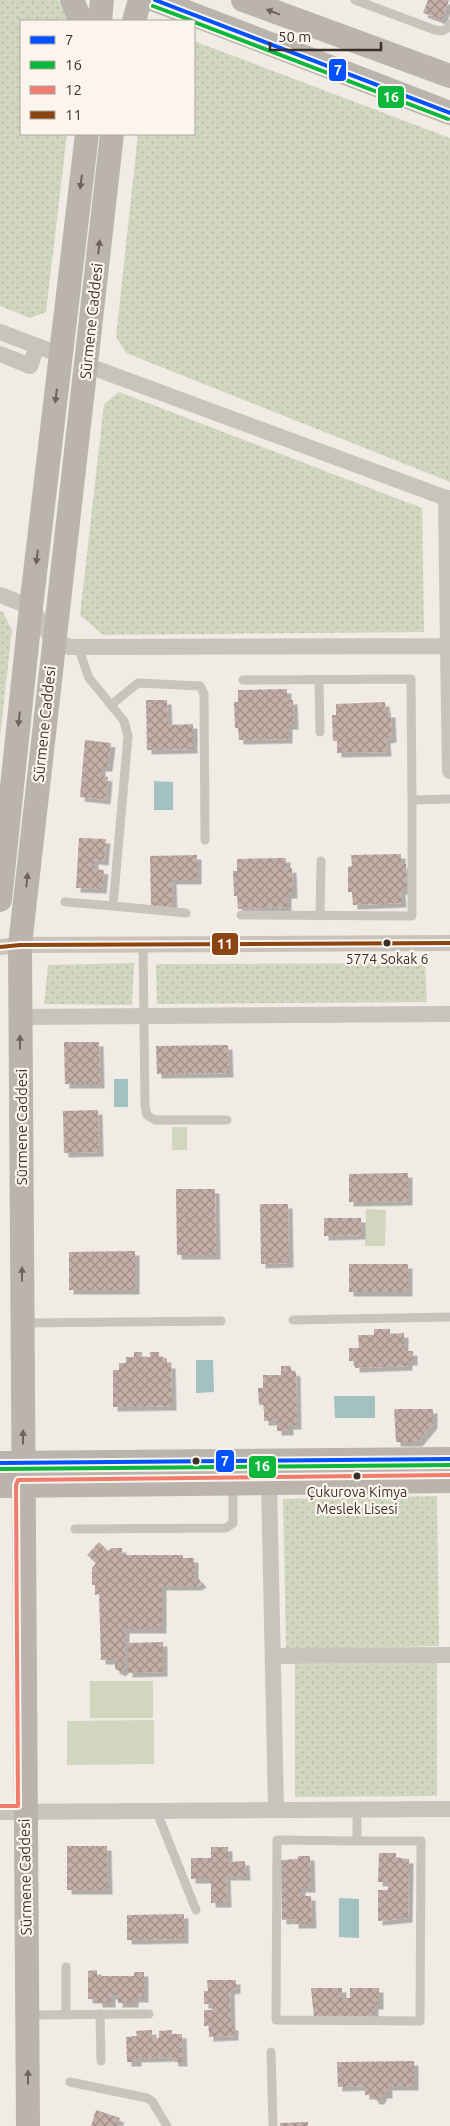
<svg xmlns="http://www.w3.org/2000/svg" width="450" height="2126" font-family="Ubuntu,sans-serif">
  <defs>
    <pattern id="grass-dots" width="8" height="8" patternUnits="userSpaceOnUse" patternTransform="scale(1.25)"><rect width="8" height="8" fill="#d1d6bf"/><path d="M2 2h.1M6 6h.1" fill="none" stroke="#b4b8a4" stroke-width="1.8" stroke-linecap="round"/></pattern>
    <pattern id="building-cross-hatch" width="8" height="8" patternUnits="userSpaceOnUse" patternTransform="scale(1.25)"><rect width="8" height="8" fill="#c3afa7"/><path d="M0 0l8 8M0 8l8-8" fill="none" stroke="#a08f88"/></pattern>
    <filter id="shadow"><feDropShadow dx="4.5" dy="4.5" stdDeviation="0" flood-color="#0004"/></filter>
  </defs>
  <rect width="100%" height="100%" fill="#f0ebe5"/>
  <path fill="url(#grass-dots)" d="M0 0H58L63 8 68 21H21V134H67L46 312 30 318 0 306Z
    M194 41 450 138V482L126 353 116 337 138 134H194Z
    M119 392 422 508 424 632 103 635 80 615 104 404Z
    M0 611 3 612 12 630 0 737Z
    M134 963 132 1005 44 1004 48 965Z
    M425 963 427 1002 157 1004 156 964Z
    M437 1496 439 1646 286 1649 283 1499Z
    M437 1663V1796L295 1797V1664Z"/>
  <path fill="#d1d6bf" d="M172 1127H187V1150H172Z
    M366 1209 386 1210 385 1246H365Z
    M90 1681H153V1718H90Z
    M154 1720V1764L67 1765V1721Z"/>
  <path fill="#a1c2c1" d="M154 781 173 782V810H154Z
    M114 1079H128V1107H114Z
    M196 1360H213L214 1392 196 1393Z
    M334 1396H375V1418H335Z
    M339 1898 359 1899V1938L339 1937Z"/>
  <path fill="url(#building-cross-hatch)" filter="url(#shadow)" d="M428 0H449L442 20 423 13Z
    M287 689V700H293L294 725H288V739L239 740 238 728H235L234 702H238V690Z
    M146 700H167L168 725 193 724V749L147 750Z
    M385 702 386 713H391L392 738 386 739 387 752 337 753V741H333L332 715H336V704Z
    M85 740 111 743 108 767H101V776L108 777 106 800 80 797Z
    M79 838 106 839 104 861 94 860V869L104 870 102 889 76 888Z
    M401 854V864H406L407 890H401L402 903 353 905 352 892H348V867L352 866 351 855Z
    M197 855V880H172L173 906H151L150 856Z
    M286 858V869L292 868 293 894H287V907L238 909 237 896H234L233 871H237V859Z
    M64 1042H99L100 1084H65Z
    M228 1045 229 1073 157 1074 156 1046Z
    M98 1110 99 1152 64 1153 63 1111Z
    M408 1173V1201L349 1202V1174Z
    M176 1189H215L216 1255H177Z
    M260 1204H288L289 1263 261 1264Z
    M324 1218H361V1235L324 1236Z
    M135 1251V1290H69V1252Z
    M349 1264H408V1292H349Z
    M374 1329H390V1334L404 1333V1351H413V1361H408V1366L355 1368V1361H349V1348H359L358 1335H374Z
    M134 1352H142V1357H150V1352H159V1358H167V1364H171L172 1406 113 1407V1370H119V1363H126V1357H134Z
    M281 1366H291V1371L296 1372 297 1425H289V1431H277V1421H264V1405H259L258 1388H263V1375H281Z
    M394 1409H433V1424L418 1442H396Z
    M99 1542 108 1551 112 1548H122V1555H183V1558H194V1581L198 1578 202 1583 197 1586H162V1629H125V1668L121 1672 115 1669V1660H101L99 1594 95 1595V1585H92V1568L96 1563 87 1555Z
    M163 1642V1672L128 1673V1643Z
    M67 1846H107L108 1890H67Z
    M211 1847H228V1862L245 1861 246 1876H226L227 1903H211V1879H191V1858H211Z
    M379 1853H396V1858L409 1859 408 1918 378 1921V1890H388V1882H378Z
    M298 1856H310L311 1888H301V1896H311L312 1924H294V1919L282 1920 281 1860 298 1859Z
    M184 1914V1939L127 1940V1915Z
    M97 1970V1976H134V1972H144V1998H134V2003H118V1995H111V2003H98V1999H88V1971Z
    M207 1980H236V1989L230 1990 231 2026H234V2036L209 2037V2026H204V2010H212L211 2004H204V1991H208Z
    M311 1988H342V1998H350V1988H379V2005H374V2018H314Z
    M152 2030V2039L159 2038V2031L172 2030V2034H182L183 2062H174L173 2057 137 2058V2062H127L126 2037 137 2036 136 2031Z
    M414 2061V2086H388V2094H383L380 2100H375L372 2095H365V2086L338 2087 337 2062Z
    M96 2110 120 2118 117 2124 122 2126H91Z
    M308 2122V2126H280V2123Z"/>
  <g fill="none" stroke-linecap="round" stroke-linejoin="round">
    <path stroke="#c9c3be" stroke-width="9" d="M355 0 435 30 442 31 448 28 450 24
      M243 680 411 679 412 800 450 799
      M319 680 320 732
      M111 705 138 683 200 686 204 694 205 840
      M65 902 113 906 128 736 124 721 89 678 78 647
      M113 906 186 913
      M241 915 412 916V800
      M320 916 321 861
      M143 944 145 1106 147 1115 155 1120H227
      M293 1320 450 1317
      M23 1323 221 1321
      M75 1529 226 1528 233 1523V1483
      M156 1810 196 1910
      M357 1841H421L420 2021 276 2020 277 1840 357 1841V1809
      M66 1967V2015
      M100 2014 101 2061
      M27 2015 149 2014
      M271 2052 273 2126
      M70 2082 147 2098 152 2101 167 2126"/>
    <path stroke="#c9c3be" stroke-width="16" d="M0 332 61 355
      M0 354 30 366 37 346
      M86 365 446 498
      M0 595 31 607 53 640 70 647 448 646 450 771
      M448 646 446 498H450
      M0 947 20 945 450 943
      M20 1017 450 1014
      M269 1482 276 1809
      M273 1656 450 1655
      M0 1812 450 1809"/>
    <path stroke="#bab3ae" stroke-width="24" d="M72 0 81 21
      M155 0 450 113
      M243 0 450 76
      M100 21 102 0
      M134 21 140 0
      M0 900 31 607 87 134
      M0 1463 450 1459
      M0 1486 450 1481
      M28 2126 20 945 112 134"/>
    <g stroke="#fbf5ee" stroke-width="8">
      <path id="bus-1" d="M155 0 450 113
        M0 1463 450 1459"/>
    </g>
    <g stroke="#fbf5ee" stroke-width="8">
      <path id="bus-2" d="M153 6 193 21
        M194 22 448 119
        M0 1469 450 1465"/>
    </g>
    <g stroke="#fbf5ee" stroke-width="8">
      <path id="bus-3" d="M0 1806H18L16 1485 18 1480 450 1475"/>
    </g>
    <g stroke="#fbf5ee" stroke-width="8">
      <path id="bus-4" d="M0 947 20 945 450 943"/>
    </g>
    <use href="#bus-1" stroke="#0051ff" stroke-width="4"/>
    <use href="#bus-2" stroke="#0bb83b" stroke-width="4"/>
    <use href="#bus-3" stroke="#f07c6e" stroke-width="4"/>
    <use href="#bus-4" stroke="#8b4513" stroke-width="4"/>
  </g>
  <defs><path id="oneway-solid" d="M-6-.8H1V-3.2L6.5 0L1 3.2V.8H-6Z" transform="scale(1.25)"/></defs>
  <g fill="#6e645f">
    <use href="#oneway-solid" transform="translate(273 12) rotate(-159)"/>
    <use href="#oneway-solid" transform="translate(81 182) rotate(97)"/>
    <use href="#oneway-solid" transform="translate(99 247) rotate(-84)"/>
    <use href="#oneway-solid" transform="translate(56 396) rotate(97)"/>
    <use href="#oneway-solid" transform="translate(37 557) rotate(97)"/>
    <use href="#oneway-solid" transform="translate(19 719) rotate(96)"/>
    <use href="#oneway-solid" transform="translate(27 880) rotate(-84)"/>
    <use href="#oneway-solid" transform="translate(20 1042) rotate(-90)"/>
    <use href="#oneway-solid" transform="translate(22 1274) rotate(-90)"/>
    <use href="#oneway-solid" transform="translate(23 1437) rotate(-90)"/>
    <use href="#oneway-solid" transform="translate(28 2077) rotate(-91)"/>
  </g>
  <g fill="#3b302b" stroke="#fbf5ee" stroke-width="2">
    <circle cx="387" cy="943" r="4.5"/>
    <circle cx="196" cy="1461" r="4.5"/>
    <circle cx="357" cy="1476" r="4.5"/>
  </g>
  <g text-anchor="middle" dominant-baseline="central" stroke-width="4.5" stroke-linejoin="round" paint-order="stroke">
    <g font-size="14" fill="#3b302b" stroke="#fbf5ee">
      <text x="387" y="959">5774 Sokak 6</text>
      <text x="357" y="1492">Çukurova Kimya<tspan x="357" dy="17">Meslek Lisesi</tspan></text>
    </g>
    <g font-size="15" fill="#3b302b" stroke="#fbf5ee">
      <text transform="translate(91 321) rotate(-84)">Sürmene Caddesi</text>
      <text transform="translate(44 724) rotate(-84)">Sürmene Caddesi</text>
      <text transform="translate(21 1127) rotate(-90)">Sürmene Caddesi</text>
      <text transform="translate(25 1877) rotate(-91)">Sürmene Caddesi</text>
    </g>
  </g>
  <g stroke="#fbf5ee" stroke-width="2">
    <rect x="328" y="58" width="19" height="24" rx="5" fill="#0051ff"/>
    <rect x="377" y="85" width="28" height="24" rx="5" fill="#0bb83b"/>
    <rect x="211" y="932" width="28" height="24" rx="5" fill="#8b4513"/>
    <rect x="215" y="1449" width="20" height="24" rx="5" fill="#0051ff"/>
    <rect x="248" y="1455" width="29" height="24" rx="5" fill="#0bb83b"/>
  </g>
  <g font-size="14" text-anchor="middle" font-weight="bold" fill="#fff">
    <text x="338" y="75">7</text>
    <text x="391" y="102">16</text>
    <text x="225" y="949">11</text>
    <text x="225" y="1466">7</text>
    <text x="262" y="1471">16</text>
  </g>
  <rect x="20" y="20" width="175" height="115" fill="#fbf5ee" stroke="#aea6a0"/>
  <rect x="30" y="36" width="25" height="8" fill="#0051ff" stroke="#aea6a0"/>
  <text x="65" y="45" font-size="15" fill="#3b302b">7</text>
  <rect x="30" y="61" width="25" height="8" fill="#0bb83b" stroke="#aea6a0"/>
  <text x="65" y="70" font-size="15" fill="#3b302b">16</text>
  <rect x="30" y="86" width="25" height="8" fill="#f07c6e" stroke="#aea6a0"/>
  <text x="65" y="95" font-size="15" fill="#3b302b">12</text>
  <rect x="30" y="111" width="25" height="8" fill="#8b4513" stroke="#aea6a0"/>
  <text x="65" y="120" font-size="15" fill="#3b302b">11</text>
  <path d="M270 42v8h111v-8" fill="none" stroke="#3b302b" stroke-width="2.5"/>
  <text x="278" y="42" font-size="15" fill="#3b302b" stroke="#fbf5ee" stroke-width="4" paint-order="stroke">50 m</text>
</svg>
